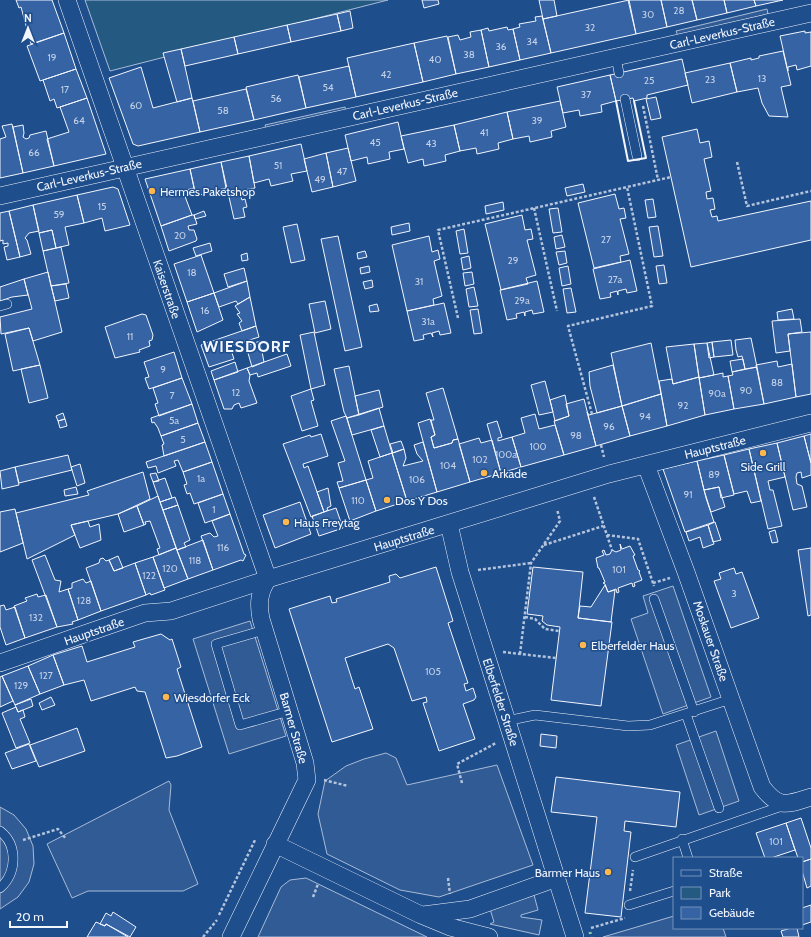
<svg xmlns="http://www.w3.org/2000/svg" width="811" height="937" font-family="Cabin,sans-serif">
  <rect width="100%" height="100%" fill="#1f4e8c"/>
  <path fill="#245a82" stroke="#a8bbd7" d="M85 0H388L110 71Z"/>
  <path fill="#305b95" stroke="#a8bbd7" d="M767 9 768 14 678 36 676 31Z
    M345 107 346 112 266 129 265 125Z
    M673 586 711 697 663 714 631 619 648 613 643 596Z
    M250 621 286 736 229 754 193 639Z
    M716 731 739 801 699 815 676 745Z
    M386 753 396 758 407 785 497 765 533 865 439 897 400 890 327 854 318 814 325 781 346 766 364 759Z
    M169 781 171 785 169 810 198 884 183 891H88L72 898 47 844Z
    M0 807 14 815 26 829 33 846 34 864 29 882 18 897 0 909Z
    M306 878 427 937H258L281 887 290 880Z
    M534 895 538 910 521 915V917L542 920 539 935 490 924 494 922 490 909Z
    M674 916V928H723L726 937H603Z"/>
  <path fill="#3563a3" stroke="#f2f6ff" d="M16 0H52L64 33 31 44 21 7 19 8Z
    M422 0H438L439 4 424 8Z
    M539 0H554L557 16 543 19Z
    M628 0H661L667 27 636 34Z
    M629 0 636 34 551 53 543 19Z
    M661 0H692L697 20 667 27Z
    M692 0H724L727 13 697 20Z
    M724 0H754L756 6 727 13Z
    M754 0H783L756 6Z
    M350 11 353 28 341 31 337 14Z
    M337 14 341 31 291 42 287 25Z
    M542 16 551 53 520 60 513 29 520 27 519 24 536 21 535 17Z
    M287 25 291 42 238 54 234 37Z
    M507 27 508 30 513 29 520 60 489 67 481 30 488 28 489 31Z
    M481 30 489 67 456 74 448 37 458 35 460 40 471 37 470 32Z
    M805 31V33L811 32V66L797 70 796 65 788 67V71L780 36Z
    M64 33 76 69 40 81 27 46Z
    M447 36 456 74 423 82 414 43Z
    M234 37 238 54 185 66 181 49Z
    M414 43 423 82 356 97 347 58Z
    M181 49 192 98 177 102 163 53Z
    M783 51 791 85 781 87 788 117 769 116 762 103 758 88 737 92 730 63 751 58V60L759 58V56Z
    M682 59 688 85 647 95V98L634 101 633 98 616 101 610 75Z
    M730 63 737 92 692 103 685 73Z
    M349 66 356 97 306 108 299 77Z
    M141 67 153 108 192 98 200 132 138 146 133 144 109 78Z
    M76 69 87 98 57 108 54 99 50 101 43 80Z
    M298 75 306 108 254 120 246 87Z
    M610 75 616 101 601 105 602 112 580 116 579 110 563 113 557 87Z
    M246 89 254 120 200 132 193 101Z
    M656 97 661 118 651 120 646 99Z
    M87 98 106 154 54 166 47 139 69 132 60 107Z
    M560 101 566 127 551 131 552 137 530 142 529 136 513 139 507 112Z
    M507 112 513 139 498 143 499 149 477 154 476 148 460 151 454 125Z
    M398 122 404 149 389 152 390 159 368 164 367 157 351 161 345 135Z
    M12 124 23 173 0 178V139L6 137 2 126Z
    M23 125 24 133 23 137 26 139 29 138 30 135 46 131 54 166 23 173 13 127Z
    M454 125 460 151 445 155 446 161 424 166 423 159 408 163 401 136Z
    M697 129 700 143 709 141 712 157 704 159 711 191 706 192 707 199 713 198 715 209 710 210 712 217 717 216 718 221 811 201V240L691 267 662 137Z
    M301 144 307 171 291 174 293 181 271 186 269 179 254 183 249 156Z
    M348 148 356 181 333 187 326 153Z
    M326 153 333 187 312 192 304 159Z
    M249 156 255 188 239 191 242 200 245 199 247 207 243 208 245 217 234 219 221 162Z
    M221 162 226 188 196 196 190 169Z
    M190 169 194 188 183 191 192 215 161 226 145 179Z
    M583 184 585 192 567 196 565 188Z
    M113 187 118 189 130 225 105 231 102 218 84 223 77 195Z
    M615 194 619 209 624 208 626 218 620 219 629 254 620 256 621 262 594 268 578 203Z
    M77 195 84 223 65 227 69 245 56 248 52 230 39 233 33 205Z
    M653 199 656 217 648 218 645 200Z
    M503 202 504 210 486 214 485 206Z
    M33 205 39 231 29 233 25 238 27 240 31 254 20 257 9 211Z
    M558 208 562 232 553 233 549 209Z
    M9 211 20 257 7 260 4 247 8 246V243L3 244V240L0 241V213Z
    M204 211 206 216 195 219 194 215Z
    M192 215H194L197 224 188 226 189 230H194L197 239 196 241 169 251 161 226Z
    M522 215 525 230 531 229 533 239 527 240 536 275 526 278 528 284 501 290 485 224Z
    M409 223 410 231 392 235 391 227Z
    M297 224 305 260 291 263 283 227Z
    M658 226 663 256 654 257 649 227Z
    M464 229 468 253 460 254 456 231Z
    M52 230 56 248 43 251 39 233Z
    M562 235 565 247 556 249 554 237Z
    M338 236 362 347 345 351 321 239Z
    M429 236 432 252 438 250 440 259 434 261 442 296 433 299 434 305 407 311 392 245Z
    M210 243 212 251 196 256 193 248Z
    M61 247 69 283 51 286 43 251Z
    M365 251 367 257 358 259 357 253Z
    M565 251 567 263 559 265 556 252Z
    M247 253 248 260 242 261 241 255Z
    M201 255 214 293 187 302 174 264Z
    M469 256 471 268 463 270 461 258Z
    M630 260 637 291 627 293 626 289 618 291V295L617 291 610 293 611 297 600 299 593 269Z
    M664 265 667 283 659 284 656 266Z
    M369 266 370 272 361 274 360 268Z
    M568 266 571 284 562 286 559 268Z
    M244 268 247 281 228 287 224 274Z
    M48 272 62 332 33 341 29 328 1 334 0 317 32 309 24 279Z
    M472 272 474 284 465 286 463 273Z
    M24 279 28 295 12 297 0 301V287Z
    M372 280 373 287 365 289 363 282Z
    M247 281 250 297 238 304 236 301 219 307 214 293Z
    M537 281 544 312 533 314 532 310 525 312V316L524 312 516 314 517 318 507 320 500 290Z
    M66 284 69 298 55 301 51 286Z
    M474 287 478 306 469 307 466 289Z
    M571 288 576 312 567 313 563 289Z
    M214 293 223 320 197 332 187 302Z
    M250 297 256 326 242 331 239 323 242 321 237 314 240 313 235 306Z
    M325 301 331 329 315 333 309 304Z
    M444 303 451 333 440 335 439 331 432 333 433 337 431 333 423 335 424 339 414 341 407 311Z
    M377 304 379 311 370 312 369 306Z
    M478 309 482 333 474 334 470 310Z
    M792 309 794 319 778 320 777 312Z
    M142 314 146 315 153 335 152 340 149 341 150 346 139 350 140 352 115 358 105 327Z
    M800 319 802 332 788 334 790 351 776 353 772 321Z
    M256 326 259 337 234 345 233 343 229 344 234 359 209 367 201 345Z
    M29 328 40 365 13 371 5 334Z
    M314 332 325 385 311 389 300 335Z
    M811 332V394L796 397 788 334Z
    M751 338 757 367 745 369 742 356 738 357 736 350 735 340Z
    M731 340 733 355 714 357 712 342Z
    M260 341 264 362 252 367 246 346Z
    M712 342 714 357 709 358 707 343Z
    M651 343 661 394 622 406 611 353Z
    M707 343 714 375 699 378 694 344Z
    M694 344 699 377 673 384 666 347Z
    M174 352 182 378 149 389 145 378 149 377 144 362Z
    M287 354 291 366 258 377 257 373 250 375 247 368Z
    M743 359 745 369 732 372 730 361Z
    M777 361 778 367 792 364 796 397 764 404 756 365Z
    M235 362 238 372 214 380 211 371Z
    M40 365 48 398 29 403 21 369Z
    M613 365 622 406 597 413 590 386 589 372Z
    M349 366 359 415 347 418 344 412 334 369Z
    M757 367 764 404 734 409 728 376 733 375 732 372Z
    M247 368 250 375 249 381 257 403 241 408 239 403 234 405 232 409H224L214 380Z
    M723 373V377L728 376 734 409 705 415 699 378Z
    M699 377 705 415 667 426 659 381 672 379 673 384Z
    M182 378 192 404 159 416 155 404 158 403 153 388Z
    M545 381 553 412 539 415 531 385Z
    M443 388 458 439 453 440 452 443 434 448 431 437 435 435 431 420H434L426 393Z
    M311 389 314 400 311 401 318 426 302 431 291 396Z
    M379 390 383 407 359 415 355 396Z
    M661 394 667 426 630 436 622 406Z
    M565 395 569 416 555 421 550 400Z
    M584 399 596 446 564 455 554 421 569 416 566 404Z
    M192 404 198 423 161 436 158 428 154 422 152 423 151 418Z
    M622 406 630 436 596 446 587 412 589 415Z
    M379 408 384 426 352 435 347 418Z
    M63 413 65 419 58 421 56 416Z
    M535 414 539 429 555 425 564 455 521 467 512 437 525 433 521 418Z
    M346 416 366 480 339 488 337 482 343 481 338 463 345 461 331 421Z
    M65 419 67 426 60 428 58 421Z
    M430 419 435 435 431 437 434 448 452 443 453 440 458 439 470 482 437 492 418 423Z
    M497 421 502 437 498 438V441L512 437 521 467 501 473 487 424Z
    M198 423 205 442 164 456 162 445 164 444 161 436Z
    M384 426 392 453 380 457 371 430Z
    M321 434 328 456 303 464 304 468 308 466 324 512 311 517 283 444 310 435 311 437Z
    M811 434V463L804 436Z
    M804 436 811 463V475L802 478 801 472 797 473 796 477 797 484 802 486 807 507 793 510 777 443Z
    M479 438 481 443 492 440 501 473 470 482 459 444Z
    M401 441 404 449 393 453 390 444Z
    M205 442 212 462 183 472 178 460 174 461 176 466 158 473 156 466 148 468 146 462Z
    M423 442 437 492 407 501 392 453 404 449 406 458 403 466 423 461 417 454 414 445Z
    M777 443 785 477 768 481 770 490H773L782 526 768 529 749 449Z
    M749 449 761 501 751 503 747 491 734 494 724 455Z
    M392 453 407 501 376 511 366 480 373 478 368 461Z
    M68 455 72 470 19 483 15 467Z
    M724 455 734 495 721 498 719 487 704 490 697 461Z
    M697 461 706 498 714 522 685 532 663 469Z
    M212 462 223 494 194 504 190 493 187 494 184 485 187 484 183 472Z
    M80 464 85 483 77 486 71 467Z
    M15 467 19 485 2 489 0 471Z
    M143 472 150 499 118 514 71 525 75 535 27 559 16 513 89 495 87 491Z
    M156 473 159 481 153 482 150 474Z
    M165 478 172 498 160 502 153 482Z
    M366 480 376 511 350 521 339 488Z
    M76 487 78 494 65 496 64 490Z
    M719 487 725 507 711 512 704 490Z
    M328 488 331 506 327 508 328 510 324 512 317 492Z
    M223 494 230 514 205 523 198 503Z
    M158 496 176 548 159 555 157 549 160 548 150 521 145 522 146 524 144 525 137 506Z
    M175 497 178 505 163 510 160 502Z
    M300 502 311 534 275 548 263 515Z
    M178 505 190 540 184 543 186 547 177 550 163 510Z
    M137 506 144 525 124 532 118 514Z
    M336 508 343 528 319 536 312 516Z
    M15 509 23 543 0 552V512Z
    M230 514 244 554 246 555 243 561 241 560 213 570 201 536 210 533 214 537 218 536 212 521Z
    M88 521 90 527 99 524 101 540 80 548 71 525Z
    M715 522 721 540 713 542 708 525Z
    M708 525 714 544 703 548 700 537 689 541 686 532Z
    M775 530 778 542 772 543 769 532Z
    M203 540 213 570 188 579 177 550Z
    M620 544 622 549 630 546 635 555 633 556 638 570 640 571 639 572 642 580 634 583 635 586 633 587 632 583 618 588 619 592 617 593 616 589 608 592 605 584 603 583 605 582 599 568H598L596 558 604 555 602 551 604 550 606 555 610 554 612 550 616 552 621 550Z
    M176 548 188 579 164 588 153 557Z
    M811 548V615L808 616 798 550Z
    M45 555 55 580 61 581 59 592 68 589 78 620 72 622 73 624 57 627 32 560Z
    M118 556 123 568 114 571 109 560Z
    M153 557 165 590 151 595 150 593 146 595 135 563Z
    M103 558 106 561 109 560 114 571 135 563 146 595 101 611 86 568 99 563 100 559Z
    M436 567 453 621 448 623 468 683 464 684 466 691 473 688 476 697 474 700 463 704 475 739 439 751 423 703 427 702 426 697 412 701 394 648 388 644 345 658 355 689 359 687 373 729 332 742 289 609 330 596 332 603 337 602 336 599 390 582 389 576 396 574 400 578Z
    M533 567 583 572 578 618 612 622 601 706 551 700 560 627 547 625 542 621 543 616 527 614Z
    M734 568 736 574 742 572 759 618 731 628 714 581 721 579 719 573Z
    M83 579 86 583 91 581 101 611 78 620 68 589 72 588V583Z
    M605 585 608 592 615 590 611 622 578 618 580 606 591 607Z
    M37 594 38 597 46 595 57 627 25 638 14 606 27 601 25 598Z
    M4 605 6 610 15 607 25 638 6 645 0 627V606Z
    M161 634 170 640 172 639 181 667 177 669 202 747 177 756 166 758 145 692 137 691 135 687 91 701 84 680 64 685 53 655 82 646 87 662 135 647 133 642Z
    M53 655 64 685 40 694 28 666Z
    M28 666 40 694 15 705 2 676Z
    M2 676 13 701 0 707V677Z
    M51 697 55 705 42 710 39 703Z
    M31 699 33 706 18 712 15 705Z
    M16 707 18 712 23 710 25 717 20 719 30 743 16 748 2 713Z
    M77 728 85 751 39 767 30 745Z
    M541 734 557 736 556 748 540 746Z
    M29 744 36 761 12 769 5 753Z
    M556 777 680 792 676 827 625 821 624 831 631 832 621 917 585 913 597 817 551 812Z
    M801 818 811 848V859L802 862V858H798L786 823Z
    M786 823 795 850 771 858H765L756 833Z
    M811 859V886L807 888 802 871V862Z
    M811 905V922L802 925V908Z
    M113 912 136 927 130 937 106 924 105 926 100 924 106 913 111 916Z
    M96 922 105 926 106 924 128 937H87Z
    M791 928H797L799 937H783L781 931Z"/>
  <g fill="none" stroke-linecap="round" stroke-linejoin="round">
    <g stroke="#f2f6ff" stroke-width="10">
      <path id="lane" d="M616 57 619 73
        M625 99 637 156
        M0 306 7 304
        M654 599 694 712
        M264 630 216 644 240 725 289 711
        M686 714 719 808
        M506 721 535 715 628 726 650 725 731 699
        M0 831C18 845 17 873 0 888
        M682 839 688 858
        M635 857 785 805
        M629 905 674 891"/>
    </g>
    <g stroke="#f2f6ff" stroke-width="18">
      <path id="street" d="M67 0 268 579
        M0 196 811 13
        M646 465 686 572 762 787C779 809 786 805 811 797
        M449 524 460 572 575 937
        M0 663 145 613 171 611 268 579 609 474 811 423
        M275 844 421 915 450 927 489 937
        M423 915 470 909 557 878
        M231 937 307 780 305 763 261 619C258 603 259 592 268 579"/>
    </g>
    <path stroke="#b3c4dc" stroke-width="2.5" stroke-dasharray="3 2" stroke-linecap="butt" d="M643 106 658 180
      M737 162 747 206 811 191
      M534 208 557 311
      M458 318 438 230 671 177
      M592 414 568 326 652 306 627 187
      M601 445 604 457
      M594 497 612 550
      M607 535 638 539 654 586
      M544 545 603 526
      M478 570 531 563
      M653 583 670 578
      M525 617 535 619 545 629 559 631
      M503 652 556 658
      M520 654 531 563 560 521 557 509
      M324 780 348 786
      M462 783 457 764 496 743
      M23 840 58 829 66 839
      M448 878 450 894
      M630 891 633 870
      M313 897 318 884
      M219 915 255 840
      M591 928 625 918
      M203 937 217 920"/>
    <use href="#lane" stroke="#1f4e8c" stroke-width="9"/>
    <use href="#street" stroke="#1f4e8c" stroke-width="17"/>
    <path stroke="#97c8a6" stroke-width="3" stroke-dasharray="2 3" stroke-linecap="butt" d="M590 932 591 937"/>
    <path stroke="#f2f6ff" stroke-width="2" d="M616 101 628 161 646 158 634 101"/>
  </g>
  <g fill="#ffb74d" stroke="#1f4e8c" stroke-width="1.5">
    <circle cx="152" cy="191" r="4"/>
    <circle cx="763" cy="453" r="4"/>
    <circle cx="484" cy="473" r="4"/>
    <circle cx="387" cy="500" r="4"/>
    <circle cx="286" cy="522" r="4"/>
    <circle cx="583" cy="645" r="4"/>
    <circle cx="166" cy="697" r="4"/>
    <circle cx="608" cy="872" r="4"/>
  </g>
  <g text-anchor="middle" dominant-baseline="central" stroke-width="3" stroke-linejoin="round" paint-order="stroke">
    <g font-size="10" fill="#c3d1e8">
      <text x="679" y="10">28</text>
      <text x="648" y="14">30</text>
      <text x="590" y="27">32</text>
      <text x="532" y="41">34</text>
      <text x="501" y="46">36</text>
      <text x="469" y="54">38</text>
      <text x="52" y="57">19</text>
      <text x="435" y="59">40</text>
      <text x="386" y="74">42</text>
      <text x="762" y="78">13</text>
      <text x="710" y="79">23</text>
      <text x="649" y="80">25</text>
      <text x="328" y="87">54</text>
      <text x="65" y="89">17</text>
      <text x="586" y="94">37</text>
      <text x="276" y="98">56</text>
      <text x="136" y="105">60</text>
      <text x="223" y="110">58</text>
      <text x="79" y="120">64</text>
      <text x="537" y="120">39</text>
      <text x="484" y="132">41</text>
      <text x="375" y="142">45</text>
      <text x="431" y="143">43</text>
      <text x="34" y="152">66</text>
      <text x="278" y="165">51</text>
      <text x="342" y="171">47</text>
      <text x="320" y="179">49</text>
      <text x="102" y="206">15</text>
      <text x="59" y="214">59</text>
      <text x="180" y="235">20</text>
      <text x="606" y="239">27</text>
      <text x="513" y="260">29</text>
      <text x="192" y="272">18</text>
      <text x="615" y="279">27a</text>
      <text x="419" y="281">31</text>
      <text x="522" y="300">29a</text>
      <text x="205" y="310">16</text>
      <text x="428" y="321">31a</text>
      <text x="130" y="336">11</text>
      <text x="163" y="369">9</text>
      <text x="777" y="382">88</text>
      <text x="746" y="390">90</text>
      <text x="236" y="392">12</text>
      <text x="717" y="393">90a</text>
      <text x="172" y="395">7</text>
      <text x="683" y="405">92</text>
      <text x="645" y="416">94</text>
      <text x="174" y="420">5a</text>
      <text x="609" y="426">96</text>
      <text x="576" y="435">98</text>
      <text x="183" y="439">5</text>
      <text x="538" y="446">100</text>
      <text x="506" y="454">100a</text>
      <text x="480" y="459">102</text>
      <text x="448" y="465">104</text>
      <text x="714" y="474">89</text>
      <text x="201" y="478">1a</text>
      <text x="417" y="479">106</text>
      <text x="688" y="494">91</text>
      <text x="358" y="500">110</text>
      <text x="214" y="509">1</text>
      <text x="223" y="547">116</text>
      <text x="195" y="560">118</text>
      <text x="170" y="568">120</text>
      <text x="619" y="569">101</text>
      <text x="149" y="575">122</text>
      <text x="734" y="593">3</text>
      <text x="84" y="600">128</text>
      <text x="36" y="617">132</text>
      <text x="433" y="671">105</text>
      <text x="46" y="675">127</text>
      <text x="21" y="685">129</text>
      <text x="776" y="841">101</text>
    </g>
    <g font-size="12" fill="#f2f6ff" stroke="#1f4e8c">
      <text transform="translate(722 33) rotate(-13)">Carl-Leverkus-Straße</text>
      <text transform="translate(405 104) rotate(-13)">Carl-Leverkus-Straße</text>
      <text transform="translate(89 175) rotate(-13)">Carl-Leverkus-Straße</text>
      <text transform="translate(167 289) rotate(71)">Kaiserstraße</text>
      <text transform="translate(715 447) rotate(-14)">Hauptstraße</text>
      <text transform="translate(404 538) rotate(-17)">Hauptstraße</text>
      <text transform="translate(94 631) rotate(-19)">Hauptstraße</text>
      <text transform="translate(711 641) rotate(71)">Moskauer Straße</text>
      <text transform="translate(501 702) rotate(72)">Elberfelder Straße</text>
      <text transform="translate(294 728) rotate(74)">Barmer Straße</text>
    </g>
    <g font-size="12" fill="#f2f6ff" stroke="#1f4e8c" text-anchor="start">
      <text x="160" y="191">Hermes Paketshop</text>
      <text x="763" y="466" text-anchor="middle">Side Grill</text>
      <text x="492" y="473">Arkade</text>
      <text x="395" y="500">Dos Y Dos</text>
      <text x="294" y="522">Haus Freytag</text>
      <text x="591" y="645">Elberfelder Haus</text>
      <text x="174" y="697">Wiesdorfer Eck</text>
      <text x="600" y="872" text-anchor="end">Barmer Haus</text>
    </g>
    <g font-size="16" font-weight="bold" letter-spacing="1" fill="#f2f6ff" stroke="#1f4e8c">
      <text x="247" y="346">WIESDORF</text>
    </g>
  </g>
  <rect x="673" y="857" width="130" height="72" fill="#1f4e8c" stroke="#7391ba"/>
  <rect x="681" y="870" width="20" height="6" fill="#1f4e8c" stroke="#7391ba"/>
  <text x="709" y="877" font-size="12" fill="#f2f6ff">Straße</text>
  <rect x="681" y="887" width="20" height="12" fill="#245a82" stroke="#7391ba"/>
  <text x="709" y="897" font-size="12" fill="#f2f6ff">Park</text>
  <rect x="681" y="907" width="20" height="12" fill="#3563a3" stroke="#7391ba"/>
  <text x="709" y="917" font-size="12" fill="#f2f6ff">Gebäude</text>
  <g transform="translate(28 28)" stroke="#1f4e8c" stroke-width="3" paint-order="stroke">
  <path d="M0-3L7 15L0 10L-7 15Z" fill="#f2f6ff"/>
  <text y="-6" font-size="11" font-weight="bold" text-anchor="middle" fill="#f2f6ff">N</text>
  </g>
  <path d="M10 921v6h57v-6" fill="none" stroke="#f2f6ff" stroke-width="2"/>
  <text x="16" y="921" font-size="12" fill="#f2f6ff" stroke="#1f4e8c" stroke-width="3" paint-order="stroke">20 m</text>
</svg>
